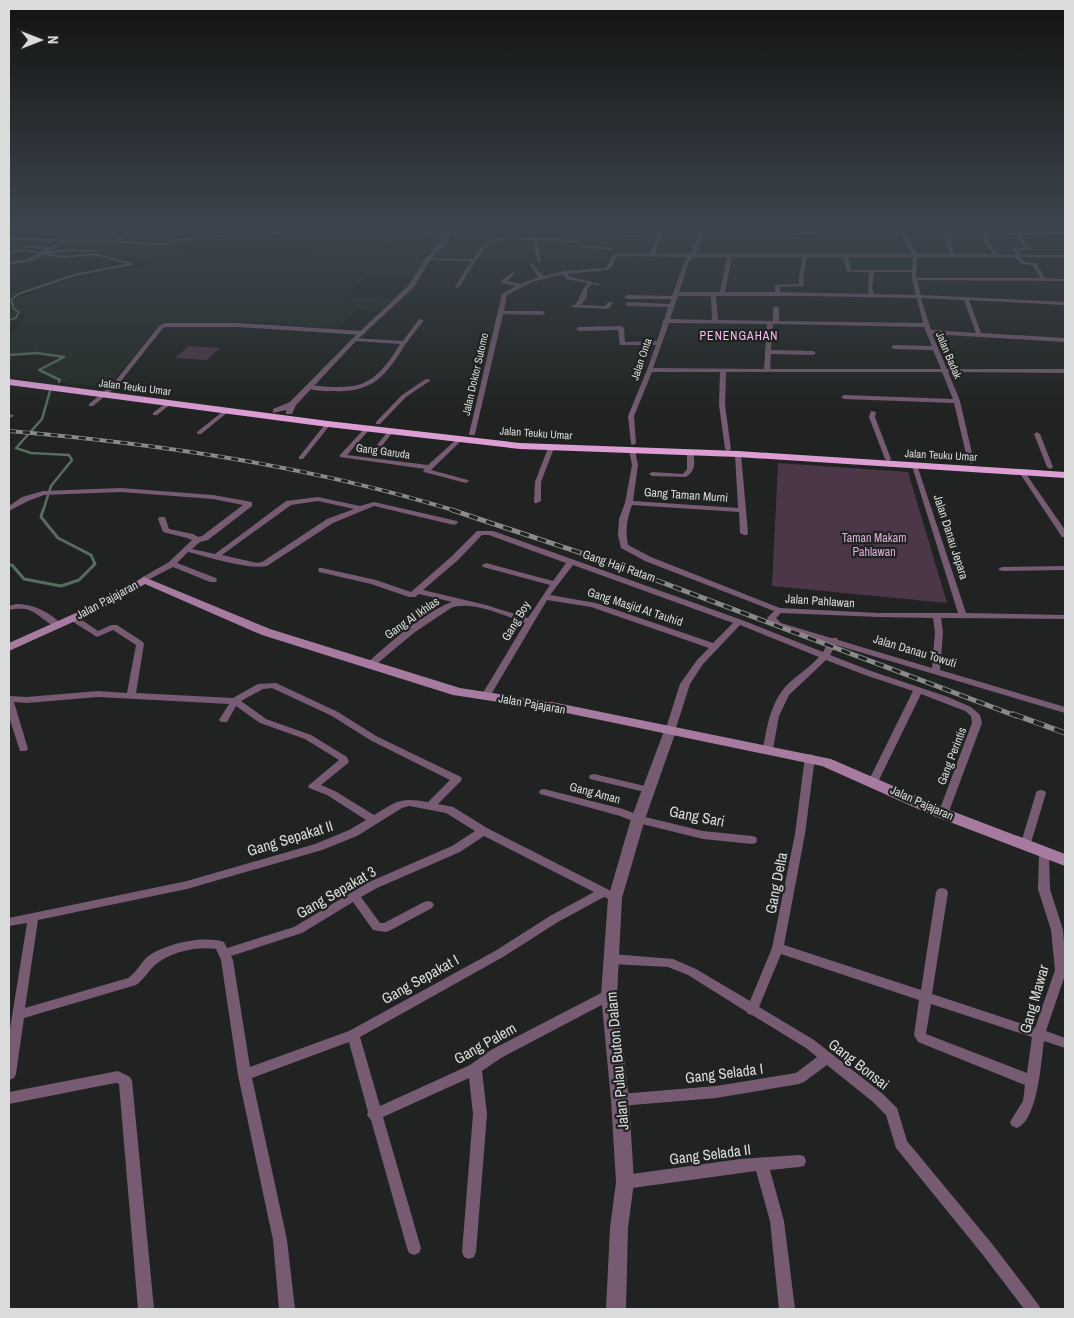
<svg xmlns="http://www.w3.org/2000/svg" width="1074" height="1318" font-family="'Archivo Narrow',sans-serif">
  <rect width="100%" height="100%" fill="#202321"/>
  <path fill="#242d27" d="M363 233H375L395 238 394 243 367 257 424 259 414 277H364L360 284H347L355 285 350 298 368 297 392 299 378 313 356 310 337 330 292 326 287 323 234 321 233 323 160 324 111 383 101 386 67 384 39 370 61 359 63 357 60 355 37 353 9 355V338L25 316 9 303 63 281 144 267 187 254 228 252H306L344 242 354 234Z"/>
  <path fill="#4c3749" d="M189 346 220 348 207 360 175 358Z
    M778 463 908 472 947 603 772 586Z"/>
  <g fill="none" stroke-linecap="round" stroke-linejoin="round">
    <path stroke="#566d5f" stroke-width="2" d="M9 253 22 250 64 257 94 254 132 264 74 275 18 294 11 300 14 309 19 312 16 318 9 320"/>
    <path stroke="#566d5f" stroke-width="2.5" d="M9 355 37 353 64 357 39 370 60 380 59 382
      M43 511 51 486 72 460 69 455 31 453 16 448 42 419 50 391"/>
    <path stroke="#566d5f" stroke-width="3" d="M9 565H12L24 579 61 586 79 580 95 564 91 555 58 538 41 517 43 510"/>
    <path fill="#775b72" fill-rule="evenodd" d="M129 229H134L117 241 167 243 174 240 239 233 285 232 294 229H303L285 234 239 235 175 242 168 245 64 242 49 251 71 249 96 250 98 251 96 252 71 251 44 254 32 261 9 264V262L29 259 46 249 23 247 21 245 51 247 59 242 9 240V238L111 241Z
      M348 229H358L362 231 360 232Z
      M659 229H663L655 254H691L701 229 780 230 782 231V235L800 238 798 239 773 235 778 234V232L704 231 696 254H912L899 229H903L917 254H950L943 229H947L954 254H994L984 241V233L1065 232V234L1020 235 1030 249 1028 250H1018L1021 255H1065V257H1020L1025 262 1036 263 1045 278 1065 279V281L917 280 921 295 1065 302V305L969 300 981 333 1065 338V342L932 334 947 369H1065V373L948 372 960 401 974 462 971 464 968 462 954 403 844 399 841 397 844 395 953 399 942 372H726L725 405 731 449 728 451 725 449 719 405 720 372H652L634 416 636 443 633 445 631 444 628 416 647 370 656 345H620L618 330 579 331 576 329 579 327 621 326 624 328 625 342 657 341 663 322 662 321 664 320 668 307 628 306 625 304 628 302 670 304 671 299H627L624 297 627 295 672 296 685 260 688 257 617 256 612 266 608 270 567 274 570 277 600 284 598 285 592 284 587 289V297L581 305 605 306 608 302H612L613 303 608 309 572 307V305H575C581 297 581 290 588 283L566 279 563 274 532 282 507 295 504 311H542L545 313 542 315 503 314 475 434 474 435H470L469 434 502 294 516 286 501 283V281L513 272 515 273 507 281 521 284 538 277 530 264 532 263 543 276 561 272 563 270 565 271 605 268C610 264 610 256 615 254H650L656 238 594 235 592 234 594 233 656 236ZM988 235H1016L1025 248H1013L1017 255 998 254 988 241ZM694 257H727L720 292H679L689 261ZM732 257H803L799 277V284L775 285V292H725ZM807 257H843L847 272H869L868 288 869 294 780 292V287L804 286 803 277ZM848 257H913L912 270H851ZM917 257H1015L1022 264 1032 265 1041 278H916ZM874 272H912V279L916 295 874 294 872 288ZM678 296H711L712 320 670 319ZM716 296H808L917 298 923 323 779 321V308L776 306 773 308V321L718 320ZM921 298 964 300 976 333 931 330ZM669 323 767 324 764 369 653 368ZM773 324 924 327 932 346 894 345 891 347 894 349 933 350 941 369H770L771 354 813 355 816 353 813 351 771 350Z
      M799 229H803L802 232 859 233 861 234 859 235 799 234 797 233Z
      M409 231 447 234 449 235 447 236 407 233Z
      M515 237H535L578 241 584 246 612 248 614 249 612 250 583 248 577 243 538 240 541 261 539 262 537 261 533 240C522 240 504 238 493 242 483 246 466 277 459 287L457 288 455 287 471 261 428 260 426 259 428 258 473 259C487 237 491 240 515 237Z
      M419 319 424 320C418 328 411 337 405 345 385 377 372 393 332 391 323 391 312 391 305 387L308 385C358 390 373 389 400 344L355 341 353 340V338L403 341Z
      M165 323H238L362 331 365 333 362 335 238 327H166L163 328 117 386 93 406H89V404L113 384 159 326Z
      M426 379 431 380 406 397 380 424H376V422L402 395Z
      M167 402 172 403 157 415H153V413Z
      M226 409 229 411 228 412 201 434H197V432Z
      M871 411 876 412 875 417 891 459 890 460 888 461 885 459 869 417Z
      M9 414 13 415 14 416 9 418Z
      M328 422 330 423V425L303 459H299V457L326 423Z
      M367 427 369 428V430L347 455 428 465 458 438H462V440L431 470 468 480 469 481 466 483 424 472 423 471 425 469 340 457V455L365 428Z
      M391 429 393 430V432L381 447H377V445L389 430Z
      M1037 432 1040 434 1053 467 1052 468 1050 469 1047 467 1034 434Z
      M551 446 554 448 541 482V501L537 503H534L535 482 548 448Z
      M632 448 635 450 638 465 633 501 738 508 735 454 738 452 741 454 748 533 747 535H744L740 533 739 512 632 505C627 519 625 530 628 545L651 557 780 608 879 613H958L912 466 915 464 917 465 966 613 1065 615V619L941 618 943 632 940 670 1065 707V713L836 645 830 655 871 671 948 697 971 707 980 715 982 723 948 814 947 817H939L938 814 972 723 971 716 965 711 921 694 878 782 877 784H869L868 782 913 691 865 675 826 660 789 695 779 716 773 749 771 751H765L763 749C767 726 771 700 789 683 799 674 810 667 819 657L740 625 703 664 690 684 675 731 670 734 665 731 680 684 697 660 709 648 591 607 547 600 489 698 486 699 481 696 525 623C505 616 472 600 451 608L415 632 373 667H367L366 665 367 663C390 643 423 612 452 602L419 594 415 597H409L371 584 319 572 318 570 319 568H322L376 580 411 592 452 556 477 531H493L742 620 823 652 828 643 775 627 767 618 774 611 645 561 621 548 618 535 619 519 625 503 632 465 629 450ZM482 535H489L566 563 553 581 486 563 482 565 483 567 550 585 528 618 486 605 423 590 458 560ZM573 565 733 623 713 643 596 603 550 595ZM781 613 879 617 933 618 935 632 932 668 838 640 837 638H831L781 623 776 618Z
      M690 450 693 452C695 462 696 471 686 477L652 476 649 474 652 472 683 474 687 469V452Z
      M1022 470 1024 471 1065 530V537H1062L1019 472Z
      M121 488 213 495 252 502V506L208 540 200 542 192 549 215 554 286 501 318 497 360 506 374 502 457 521 458 523 454 525 374 506 333 523 267 566C249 570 208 557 188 552L177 563 216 578 217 580 216 582H210L173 567 144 582H141L140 580 141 578 169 562 192 540 187 538 163 532 158 519 159 517H165L169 529 193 534 198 537 202 536 243 505 213 499 121 492 44 495 28 501 9 511V506L22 497 43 491ZM318 501 354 509 327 519 262 562 257 563 222 555 291 505Z
      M1065 566V570L1002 571 998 569 1002 567Z
      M16 604C34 604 50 612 62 625L61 627C50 628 40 614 29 610 22 608 16 609 9 610V606Z
      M70 616H76L98 631 111 625H117L143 642 144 644 136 693 233 698 258 684 276 683 338 712 376 736 461 777 462 779 461 781 438 804 453 807 487 828 619 895 621 898 619 901 615 902 604 897 558 922 503 957 360 1037 380 1106 470 1065 491 1050 605 991 609 990 613 991 615 995 613 999 501 1058 482 1071 487 1114 476 1252 474 1257 469 1259 464 1257 462 1252 473 1114 469 1078 383 1117 421 1248 419 1253 414 1255 409 1253 407 1248 371 1120 367 1115 368 1112 349 1042 252 1078 287 1240 295 1309H279L273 1240 238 1075 221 960 216 949C197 946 170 952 155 965 148 971 144 980 136 985L24 1018 16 1074 14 1078 9 1080V1035L27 923 9 926V918L187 881 315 844 349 830 366 820 327 795 309 788 308 786 339 760 305 739 260 723 236 706 227 722H221L219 720 229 704 98 697 27 703 14 702 28 749 26 751H20L9 717V696L27 697 98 691 127 693 136 645 113 630 97 637 70 620 69 618ZM272 688 332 716 370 740 450 780 428 802C400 797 397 801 374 815L335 791 321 785 347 764 349 762 347 757 311 735 266 719 241 701 263 689ZM409 806 446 813 475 831 452 846 369 882 294 927 227 948 224 942C203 935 163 944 146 958 140 964 136 973 128 978L25 1008 38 920 187 889 322 850 357 836 402 808ZM484 836 594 892 550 916 495 951 349 1031 250 1067 233 960 231 956 302 933 353 902 373 930 385 932 389 931 432 908 434 905 432 902 428 901 424 902 384 923H380L361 897 377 888 460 852Z
      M810 754 813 755 815 757 805 834 784 945 921 990 936 892 938 889 942 888 946 889 948 892 932 994 1035 1028 1055 970 1051 930 1038 889 1039 854 1040 851 1044 850 1048 851 1049 854 1050 889 1063 930 1065 954V975L1046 1031 1065 1038V1048L1044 1041C1041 1062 1038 1120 1017 1128L1012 1126 1010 1122 1023 1101 1025 1085 918 1042 914 1035 919 1000 781 954 759 1007 814 1040 883 1094 897 1108 907 1141 993 1245 1038 1304 1041 1309H1024L983 1255 896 1148 886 1115 873 1102 827 1065 804 1082 799 1084 716 1098 620 1106 615 1104 613 1100 615 1096 620 1094 716 1086 796 1073 817 1057 806 1048 752 1015 748 1014 747 1012 688 975 668 967 612 964 608 962 606 959 608 956 612 954 673 959 696 969 750 1001 772 948 795 834 805 757 807 755ZM931 1004 1032 1037 1027 1073 926 1034Z
      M594 774 649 787 653 788 654 790 653 792 649 793 590 779 589 777 590 775Z
      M544 789 623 809 641 816 703 831 752 836 756 837 757 840 756 843 752 844 703 839 638 823 620 816 540 794 539 792 540 790Z
      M1041 790 1045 791 1046 793 1030 846 1029 849 1025 850 1021 849 1020 846 1036 793 1037 791Z
      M118 1071 130 1077 132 1081 154 1309H138L119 1084 117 1083 110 1084 9 1104V1092Z
      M799 1155 804 1156 806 1161 804 1166 799 1167 770 1170 784 1221 795 1309H779L770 1221 756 1171 625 1189 620 1187 618 1182 620 1177 625 1175 740 1159Z"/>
    <path fill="#775b72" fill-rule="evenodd" d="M447 229H453L443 246 430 260 414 287 357 340 296 405 292 414H286V410L273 413V409L290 402 353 338 409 285 425 259 439 244Z
      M670 727 676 731 645 819 622 898 617 995 629 1100 634 1182 628 1228 626 1309H606L610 1228 616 1182 611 1100 601 995 608 898 631 819 664 731Z"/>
    <path fill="#a77ba0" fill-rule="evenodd" d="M144 577 270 629 460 688 557 703 831 759 944 808 1065 854V866L934 816 822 766 557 711 453 695 262 635 145 584 95 612 9 651V643L87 608Z"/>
    <path fill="#dd9ed4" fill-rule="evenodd" d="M9 379 328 421 520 443 738 451 1065 472V478L738 457 520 449 328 427 9 385Z"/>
    <g stroke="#888b89" stroke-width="4">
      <path id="rail-far2" d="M9 431C160 444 310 466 456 511"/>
    </g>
    <g stroke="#888b89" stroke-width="5">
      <path id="rail-far1" d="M452 510 608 562 1016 716"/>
    </g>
    <g stroke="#888b89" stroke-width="5.5">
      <path id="rail" d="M1013 714 1065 733"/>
    </g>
    <use href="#rail-far2" stroke="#202321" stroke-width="2.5" stroke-dasharray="7" stroke-linecap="butt"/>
    <use href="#rail-far1" stroke="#202321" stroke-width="3" stroke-dasharray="9" stroke-linecap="butt"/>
    <use href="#rail" stroke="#202321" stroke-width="4" stroke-dasharray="11" stroke-linecap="butt"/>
  </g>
  <linearGradient id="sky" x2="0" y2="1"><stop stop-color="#121312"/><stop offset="0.55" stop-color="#3c454e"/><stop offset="1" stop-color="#3c454e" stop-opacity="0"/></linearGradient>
  <rect width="1074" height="414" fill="url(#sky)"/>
  <g text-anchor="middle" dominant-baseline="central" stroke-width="4.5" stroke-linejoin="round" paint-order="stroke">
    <g font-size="11" fill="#d9dcda" stroke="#202321">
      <text transform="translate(949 355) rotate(67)">Jalan Badak</text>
      <text transform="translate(641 359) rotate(-71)">Jalan Onta</text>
      <text transform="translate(475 374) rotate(-77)">Jalan Doktor Sutomo</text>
      <text transform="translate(135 387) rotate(7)">Jalan Teuku Umar</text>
      <text transform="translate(536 433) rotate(4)">Jalan Teuku Umar</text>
      <text transform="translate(383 451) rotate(8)">Gang Garuda</text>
      <text transform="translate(941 455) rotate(3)">Jalan Teuku Umar</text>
    </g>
    <g font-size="12" letter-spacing="1" fill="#fcbdf3" stroke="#202321">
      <text x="739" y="336">PENENGAHAN</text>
    </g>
    <g font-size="12" fill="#d9dcda" stroke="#202321">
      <text transform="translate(686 495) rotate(4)">Gang Taman Murni</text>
      <text transform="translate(951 537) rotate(72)">Jalan Danau Jepara</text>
      <text transform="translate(619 566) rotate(19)">Gang Haji Ratam</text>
      <text transform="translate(107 600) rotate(-28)">Jalan Pajajaran</text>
      <text transform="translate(820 601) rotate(4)">Jalan Pahlawan</text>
      <text transform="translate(635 607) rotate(18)">Gang Masjid At Tauhid</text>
      <text transform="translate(412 618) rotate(-35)">Gang Al Ikhlas</text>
      <text transform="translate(516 621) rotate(-59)">Gang Boy</text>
      <text transform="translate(915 651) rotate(17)">Jalan Danau Towuti</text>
      <text transform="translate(532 704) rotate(10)">Jalan Pajajaran</text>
      <text transform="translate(952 756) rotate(-69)">Gang Perintis</text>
      <text transform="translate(595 793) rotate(15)">Gang Aman</text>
      <text transform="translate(922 803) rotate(24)">Jalan Pajajaran</text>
    </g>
    <g font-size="12" fill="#e0aed8" stroke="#202321">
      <text x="874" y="538">Taman Makam<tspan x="874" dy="14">Pahlawan</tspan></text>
    </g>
    <g font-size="15" fill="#d9dcda" stroke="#202321">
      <text transform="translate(697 816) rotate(11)">Gang Sari</text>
      <text transform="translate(290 838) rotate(-17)">Gang Sepakat II</text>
      <text transform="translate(776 883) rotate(-79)">Gang Delta</text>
      <text transform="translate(336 892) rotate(-30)">Gang Sepakat 3</text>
      <text transform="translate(420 979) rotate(-29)">Gang Sepakat I</text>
      <text transform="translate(1034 999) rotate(-74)">Gang Mawar</text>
      <text transform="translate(485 1043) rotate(-29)">Gang Palem</text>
      <text transform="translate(617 1061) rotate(-95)">Jalan Pulau Buton Dalam</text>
      <text transform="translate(859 1064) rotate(38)">Gang Bonsai</text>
      <text transform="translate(724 1073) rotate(-7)">Gang Selada I</text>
      <text transform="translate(710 1154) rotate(-7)">Gang Selada II</text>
    </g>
  </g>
  <rect width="1074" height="1318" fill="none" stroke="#d9dcda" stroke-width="20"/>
  <g transform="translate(40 40) rotate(90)" stroke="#202321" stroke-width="4" paint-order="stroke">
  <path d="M0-4L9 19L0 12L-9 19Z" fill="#d9dcda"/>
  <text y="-8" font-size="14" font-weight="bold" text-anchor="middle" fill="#d9dcda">N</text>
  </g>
</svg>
